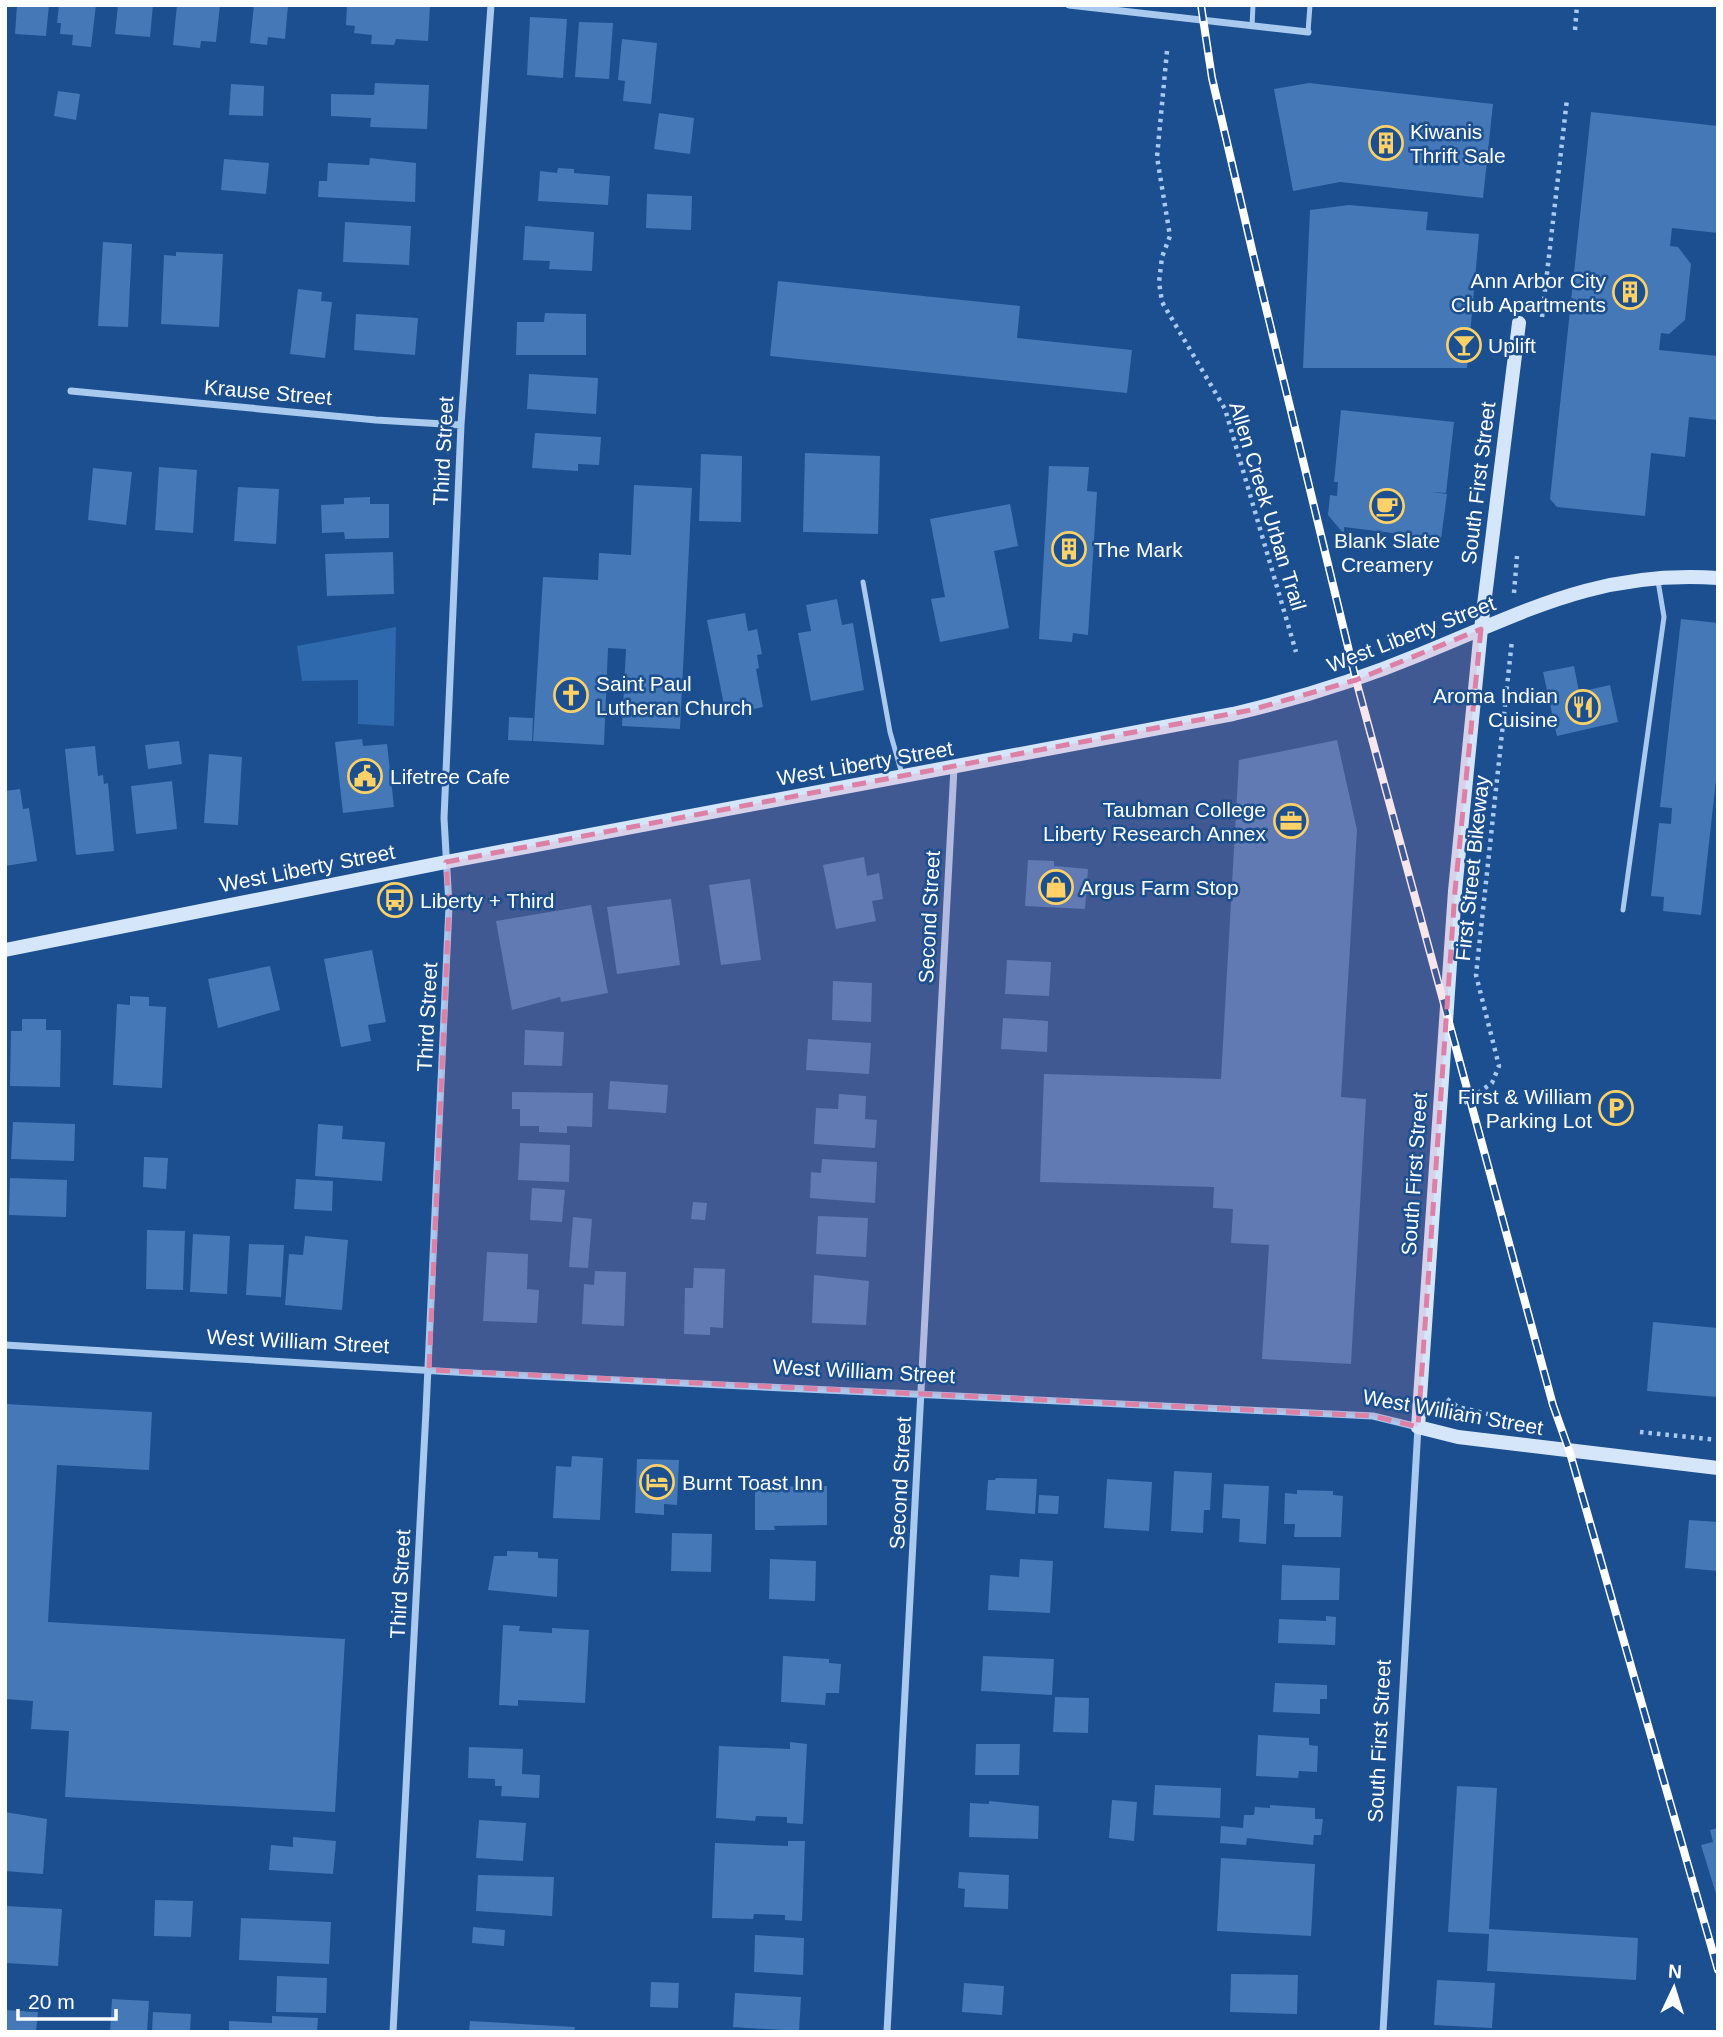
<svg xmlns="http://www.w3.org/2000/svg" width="1723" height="2037" font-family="Helvetica,sans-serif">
  <rect width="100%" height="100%" fill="#1b4f8f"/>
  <path fill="#2e69ad" d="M396 627 394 726 358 724V680L302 681 297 646Z"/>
  <path fill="#4478b7" d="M17 5H49L46 36 15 34Z
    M59 5H96L91 47 72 45 73 35 60 34 61 23H57Z
    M118 5H153L150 37 115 34Z
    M177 5H220L216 42 201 41 200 48 173 45Z
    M254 5H288L285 39 268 37 267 45 250 43Z
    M347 5H430L428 41 396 39 394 45 371 44 372 35 354 33 355 26 346 25Z
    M530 17 567 19 563 78 527 75Z
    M579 22 613 23 609 79 575 77Z
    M622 39 657 43 651 104 623 101 625 81 618 80Z
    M375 83 429 85 427 129 370 127 371 118 331 116V94L374 95Z
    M1309 83 1493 104 1483 198 1340 182 1293 191 1274 89Z
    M231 84 264 86 263 116 229 115Z
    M58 91 80 94 76 120 54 116Z
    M1591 112 1718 126V233L1672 228 1670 246 1678 247 1691 264 1685 320 1669 334 1661 333 1659 350 1718 356V420L1689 417 1685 457 1651 453 1645 516 1557 507 1550 499Z
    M659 113 694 118 690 154 654 149Z
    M370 158 416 163 415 202 318 197 319 181H327L328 163 369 165Z
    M224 159 269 163 266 194 221 190Z
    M558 168 574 169V173L610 176 608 205 538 201 540 171 557 173Z
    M647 194 692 196 691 230 646 228Z
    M1349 205 1428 212 1426 230 1479 234 1467 368H1303L1310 210Z
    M345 222 411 226 409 265 343 262Z
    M525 226 594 232 592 271 549 269 550 261 523 260Z
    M103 242 132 244 128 327 98 326Z
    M176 252 223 254 219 327 161 324 164 255 176 256Z
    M778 281 1020 306 1017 338 1132 350 1127 393 770 356Z
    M298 289 322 292 321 301 332 302 325 358 290 354Z
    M545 313 586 314V355H516L517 322H544Z
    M356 314 418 318 415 355 354 350Z
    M529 374 598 378 596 414 527 409Z
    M1341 410 1454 422 1446 493 1432 492 1447 494 1441 539 1344 527V534L1328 515 1330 495 1337 496 1338 482H1334Z
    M535 433 601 437 599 465 578 464V471L532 468Z
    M805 453 880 456 878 534 803 532Z
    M701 454 742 456 741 522 699 521Z
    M1049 466 1089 467 1087 491 1097 492 1088 635 1073 633 1072 642 1039 639Z
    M159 467 197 470 193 533 155 530Z
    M93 468 132 472 126 525 88 520Z
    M634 485 692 488 680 729 622 726 626 649 608 648 604 745 533 741 543 577 598 580 599 553 631 555Z
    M238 487 279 489 276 544 234 541Z
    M370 497V504H389V538L345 539 344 532 322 533 321 505 344 504V498Z
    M1010 504 1018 546 994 551 1009 628 940 642 931 599 945 597 930 519Z
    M393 552 394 594 327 596 325 554Z
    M837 599 842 625 853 623 864 690 811 701 798 633 811 631 806 605Z
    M745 613 748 631 757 629 762 654 757 655 759 668 756 669 763 707 726 715 707 620Z
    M1681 619 1718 623V762L1701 915 1663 911 1664 897 1651 896 1659 823 1671 824 1672 808 1660 807Z
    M1574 666 1579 692 1610 685 1618 722 1557 736 1543 672Z
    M509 717 533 718 532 741 508 740Z
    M362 739 363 746 387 744 394 807 343 813 335 742Z
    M1337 740 1357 830 1341 1097 1366 1099 1351 1364 1262 1359 1269 1245 1231 1243 1233 1209 1213 1208 1214 1187 1040 1182 1044 1074 1221 1079 1239 760Z
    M179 741 182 764 148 769 145 745Z
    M95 746 98 776 103 775 104 784 108 783 114 851 76 855 65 749Z
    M209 754 242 757 238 825 204 823Z
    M172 781 177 829 136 834 131 786Z
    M20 789 23 809 29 808 37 861 5 866V791Z
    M864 857 867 876 879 873 883 899 872 901 876 921 836 929 823 865Z
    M1028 860 1054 861V866L1088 869 1085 909 1025 906Z
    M750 879 761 960 721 965 709 885Z
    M671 899 680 965 617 974 607 907Z
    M591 905 608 993 561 1002 560 997 512 1010 496 921Z
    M372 950 386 1022 368 1025 371 1041 341 1047 324 959Z
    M1007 960 1051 962 1049 996 1005 994Z
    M270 966 280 1010 218 1028 208 979Z
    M833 981 872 983 871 1022 832 1020Z
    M130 996 149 997V1006L166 1007 162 1088 113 1085 117 1004 130 1005Z
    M1003 1018 1048 1021 1047 1052 1001 1049Z
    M22 1019H46V1030H61L60 1087 10 1086 11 1031H22Z
    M525 1030 564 1032 562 1066 524 1065Z
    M808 1039 871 1043 869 1074 806 1070Z
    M610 1081 668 1085 666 1113 608 1109Z
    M512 1092 593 1093 592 1127 567 1126V1133L539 1132V1126H520V1109H512Z
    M839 1094 866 1096 865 1119 877 1120 875 1148 814 1144 816 1108 838 1109Z
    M13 1122 75 1124 74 1161 11 1159Z
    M318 1124 343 1126 342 1139 385 1142 382 1181 315 1176Z
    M520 1143 570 1145 569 1182 518 1180Z
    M144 1157 168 1158 166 1189 143 1187Z
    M822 1159 877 1162 875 1203 810 1198 811 1172 821 1173Z
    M10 1178 67 1180 66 1217 9 1215Z
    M296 1179 333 1181 332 1211 294 1209Z
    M532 1188 565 1190 562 1222 530 1220Z
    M693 1202 707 1203 705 1220 691 1219Z
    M818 1216 868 1218 866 1257 816 1254Z
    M573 1217 592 1219 588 1268 569 1267Z
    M147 1230 185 1231 183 1290 146 1289Z
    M193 1234 230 1236 227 1294 190 1292Z
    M305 1236 348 1240 342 1310 285 1305 289 1254 303 1255Z
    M249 1244 284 1245 281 1297 246 1295Z
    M487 1252 528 1254 527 1289 539 1290 537 1323 483 1321Z
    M694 1268 725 1269 723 1328 710 1327V1335L684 1334 685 1288H693Z
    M595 1271 626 1272 624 1326 582 1324 584 1284 594 1285Z
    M814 1275 869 1281 866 1325 812 1323Z
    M1653 1322 1718 1328V1397L1647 1391Z
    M5 1404 152 1412 149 1470 57 1465 48 1622 345 1639 335 1812 65 1797 69 1731 31 1729 33 1701 5 1699Z
    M572 1456 603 1458 600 1520 553 1518 556 1466 571 1467Z
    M637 1459 679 1460 677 1505 664 1504V1515L635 1513Z
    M1174 1471 1212 1473 1210 1510H1204L1203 1533 1171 1531Z
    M996 1478 1037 1479 1035 1514 986 1510 988 1480H995Z
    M1107 1479 1152 1482 1149 1531 1104 1528Z
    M1224 1484 1269 1486 1266 1544 1239 1542 1240 1519 1222 1518Z
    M827 1486V1525L774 1526 775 1530H755V1487Z
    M1297 1490 1333 1491V1495L1343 1496 1341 1537H1294L1295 1524H1284L1285 1493 1297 1494Z
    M1039 1495 1059 1496 1058 1514 1038 1513Z
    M1689 1520 1718 1522V1571L1685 1568Z
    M672 1533 712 1534 711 1572 671 1571Z
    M507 1551 538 1552V1558L558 1559 557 1597 488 1590 494 1556H507Z
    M770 1559 816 1561 815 1601 769 1599Z
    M1020 1559 1053 1561 1050 1613 988 1610 990 1575 1019 1577Z
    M1282 1565 1340 1568 1339 1600H1281Z
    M1326 1616 1336 1617 1335 1645 1278 1643 1279 1619 1326 1621Z
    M503 1625 520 1626 519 1631 552 1633V1628L589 1630 585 1703 518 1700V1706L499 1705Z
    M783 1656 829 1659V1663L841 1664 839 1693H826L825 1705 781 1702Z
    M983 1656 1054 1659 1052 1695 981 1691Z
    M1275 1683 1327 1685V1699H1320V1714L1273 1712Z
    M1055 1697 1089 1698 1088 1733 1053 1732Z
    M1258 1735 1309 1738V1745L1318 1746 1317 1772 1299 1771 1298 1778 1256 1776Z
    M790 1742 807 1744 803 1824 787 1823V1817L756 1816 755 1821 716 1818 719 1746 790 1749Z
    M976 1744H1020L1019 1775H975Z
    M469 1747 523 1749 522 1774 540 1775 539 1798 501 1796 502 1786H495V1779L468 1778Z
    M1155 1785 1221 1788 1220 1818 1153 1815Z
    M1457 1786 1497 1788 1489 1929 1638 1938 1636 1980 1487 1971 1489 1934 1448 1932Z
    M1112 1800 1137 1802 1134 1841 1109 1838Z
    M989 1801 1039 1806 1038 1839 969 1837 970 1803 989 1804Z
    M1270 1805 1315 1808V1819H1323L1321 1835H1314L1313 1845 1247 1838 1246 1845 1220 1843 1221 1826 1243 1828 1244 1815H1254L1255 1807 1270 1808Z
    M5 1812 47 1819 43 1874 5 1871Z
    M479 1820 526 1823 523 1861 476 1858Z
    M1718 1828V1897H1717L1701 1845 1713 1842 1710 1830Z
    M293 1837 336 1841 333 1874 269 1870 271 1845 293 1847Z
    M788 1841H805L802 1921 785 1920V1915L754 1914 753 1919 712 1918 715 1843 788 1846Z
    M1221 1858 1315 1864 1311 1936 1217 1931Z
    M959 1872 1009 1875 1008 1909 964 1907 965 1889 958 1888Z
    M478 1875 554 1877 552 1916 476 1911Z
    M155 1900 193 1901 191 1937 154 1936Z
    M5 1906 62 1909 58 1966 5 1963Z
    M241 1918 331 1922 329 1964 239 1960Z
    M473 1927 505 1930 504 1946 472 1943Z
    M755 1935 804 1938 803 1975 754 1972Z
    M1231 1974 1298 1975 1297 2014 1230 2012Z
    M277 1976 327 1978 326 2013 276 2012Z
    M1437 1980 1495 1983 1492 2028 1434 2025Z
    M651 1982 679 1983 678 2008 650 2007Z
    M964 1983 1004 1986 1002 2015 962 2012Z
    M735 1993 801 1997 799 2031 733 2027Z
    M112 1999 149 2001 147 2032H110Z
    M5 2010 38 2012 36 2032H5Z
    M153 2012 191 2014 190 2032H152Z
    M272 2016 318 2018 317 2032H229V2021L272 2023Z
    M470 2021 575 2027 574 2032H469Z"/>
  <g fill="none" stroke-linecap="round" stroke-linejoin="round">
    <path stroke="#a9c9ee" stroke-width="4.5" stroke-dasharray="3.5 5" stroke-linecap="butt" d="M1575 30 1577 5
      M1167 51 1157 157 1170 236 1162 257 1159 282 1162 302 1225 409 1296 652
      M1542 317 1567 99
      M1514 593 1517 556
      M1464 1103 1492 1083 1499 1066 1476 975 1512 640
      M1447 1399 1458 1407 1488 1414
      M1640 1432 1718 1440"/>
    <path stroke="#a9c9ee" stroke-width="5" d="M1252 26 1253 5
      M1308 32 1310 5
      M863 582 890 732 902 774
      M1623 910 1664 617 1658 581"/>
    <path stroke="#a9c9ee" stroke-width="7" d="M1069 5 1308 32
      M71 391 376 420 461 425
      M5 1345 471 1373 1373 1416 1418 1427 1383 2032
      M393 2032 426 1411 449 906 444 818 461 425 491 5
      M887 2032 954 768"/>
    <path stroke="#d6e6fa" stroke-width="14" d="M1519 323 1481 629 1455 891 1418 1427 1458 1437 1718 1468
      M5 950 446 862 1233 714C1297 699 1361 679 1421 654 1527 611 1600 570 1718 578"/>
    <g stroke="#fff" stroke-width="8">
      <path id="rail" d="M1201 5 1212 78 1253 254 1356 680 1553 1405 1570 1453 1718 1970"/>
    </g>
    <use href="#rail" stroke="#1b4f8f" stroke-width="5" stroke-dasharray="16" stroke-linecap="butt"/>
  </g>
  <path fill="#dd80a5" fill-opacity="0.2" stroke="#dd80a5" stroke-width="5" stroke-dasharray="14 9" stroke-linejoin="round" d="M1481 629 1455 891 1418 1427 1373 1416 429 1370 449 906 446 862 1251 710 1356 680Z"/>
  <defs>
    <g id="building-ring" transform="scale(1.75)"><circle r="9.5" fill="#1b4f8f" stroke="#ffd166" stroke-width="1.5"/><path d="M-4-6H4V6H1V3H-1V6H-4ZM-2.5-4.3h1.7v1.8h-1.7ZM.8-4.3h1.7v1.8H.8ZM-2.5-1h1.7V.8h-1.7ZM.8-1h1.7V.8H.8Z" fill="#ffd166"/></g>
    <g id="bar-ring" transform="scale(1.75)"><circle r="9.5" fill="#1b4f8f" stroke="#ffd166" stroke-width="1.5"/><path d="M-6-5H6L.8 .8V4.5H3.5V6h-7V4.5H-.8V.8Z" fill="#ffd166"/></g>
    <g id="cafe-ring" transform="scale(1.75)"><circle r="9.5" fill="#1b4f8f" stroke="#ffd166" stroke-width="1.5"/><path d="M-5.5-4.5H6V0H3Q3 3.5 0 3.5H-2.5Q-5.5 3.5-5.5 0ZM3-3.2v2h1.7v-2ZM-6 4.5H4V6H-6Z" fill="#ffd166"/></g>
    <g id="church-ring" transform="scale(1.75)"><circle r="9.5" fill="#1b4f8f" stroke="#ffd166" stroke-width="1.5"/><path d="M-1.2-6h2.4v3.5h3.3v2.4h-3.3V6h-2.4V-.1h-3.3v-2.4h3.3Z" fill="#ffd166"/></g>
    <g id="restaurant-ring" transform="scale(1.75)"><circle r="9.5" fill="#1b4f8f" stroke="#ffd166" stroke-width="1.5"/><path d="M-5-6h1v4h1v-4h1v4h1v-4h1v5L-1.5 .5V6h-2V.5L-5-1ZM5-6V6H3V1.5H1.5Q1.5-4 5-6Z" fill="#ffd166"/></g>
    <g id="civic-ring" transform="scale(1.75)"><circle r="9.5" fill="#1b4f8f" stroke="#ffd166" stroke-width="1.5"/><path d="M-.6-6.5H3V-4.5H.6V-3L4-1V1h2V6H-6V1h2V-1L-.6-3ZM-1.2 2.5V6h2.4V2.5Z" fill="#ffd166"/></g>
    <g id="office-ring" transform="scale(1.75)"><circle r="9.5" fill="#1b4f8f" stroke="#ffd166" stroke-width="1.5"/><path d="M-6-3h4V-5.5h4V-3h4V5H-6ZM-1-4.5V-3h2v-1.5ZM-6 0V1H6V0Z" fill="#ffd166"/></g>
    <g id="shop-ring" transform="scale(1.75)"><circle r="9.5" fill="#1b4f8f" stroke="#ffd166" stroke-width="1.5"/><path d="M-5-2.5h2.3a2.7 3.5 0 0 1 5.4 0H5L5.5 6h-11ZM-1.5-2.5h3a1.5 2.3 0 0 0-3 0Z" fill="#ffd166"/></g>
    <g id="bus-ring" transform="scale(1.75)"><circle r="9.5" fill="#1b4f8f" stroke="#ffd166" stroke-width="1.5"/><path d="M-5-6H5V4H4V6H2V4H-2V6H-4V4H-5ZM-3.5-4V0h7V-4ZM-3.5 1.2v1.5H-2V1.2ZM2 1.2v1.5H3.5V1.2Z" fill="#ffd166"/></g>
    <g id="parking-ring" transform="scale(1.75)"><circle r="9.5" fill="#1b4f8f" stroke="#ffd166" stroke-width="1.5"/><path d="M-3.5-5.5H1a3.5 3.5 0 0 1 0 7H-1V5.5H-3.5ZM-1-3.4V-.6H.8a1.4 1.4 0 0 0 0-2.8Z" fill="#ffd166"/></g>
    <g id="hotel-ring" transform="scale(1.75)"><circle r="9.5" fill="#1b4f8f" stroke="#ffd166" stroke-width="1.5"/><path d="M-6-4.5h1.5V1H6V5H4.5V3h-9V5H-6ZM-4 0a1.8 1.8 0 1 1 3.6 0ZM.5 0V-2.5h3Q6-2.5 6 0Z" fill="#ffd166"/></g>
  </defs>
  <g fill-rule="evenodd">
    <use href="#building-ring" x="1386" y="143"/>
    <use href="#building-ring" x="1630" y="292"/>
    <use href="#bar-ring" x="1464" y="345"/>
    <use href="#cafe-ring" x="1387" y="506"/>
    <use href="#building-ring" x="1069" y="549"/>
    <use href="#church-ring" x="571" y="695"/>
    <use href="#restaurant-ring" x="1583" y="707"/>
    <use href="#civic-ring" x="365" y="776"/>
    <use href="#office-ring" x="1291" y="821"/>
    <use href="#shop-ring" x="1056" y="887"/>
    <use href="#bus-ring" x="395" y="900"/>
    <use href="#parking-ring" x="1616" y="1108"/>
    <use href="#hotel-ring" x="657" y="1482"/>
  </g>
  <g text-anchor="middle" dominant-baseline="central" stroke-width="5" stroke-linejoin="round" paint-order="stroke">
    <g font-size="21" fill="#fff" stroke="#1b4f8f" text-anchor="start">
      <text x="1410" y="131">Kiwanis<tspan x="1410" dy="24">Thrift Sale</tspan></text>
      <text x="1606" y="280" text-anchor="end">Ann Arbor City<tspan x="1606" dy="24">Club Apartments</tspan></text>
      <text x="1488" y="345">Uplift</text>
      <text x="1387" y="540" text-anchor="middle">Blank Slate<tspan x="1387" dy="24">Creamery</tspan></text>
      <text x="1094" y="549">The Mark</text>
      <text x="596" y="683">Saint Paul<tspan x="596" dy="24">Lutheran Church</tspan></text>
      <text x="1558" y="695" text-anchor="end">Aroma Indian<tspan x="1558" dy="24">Cuisine</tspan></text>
      <text x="390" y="776">Lifetree Cafe</text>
      <text x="1266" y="809" text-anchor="end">Taubman College<tspan x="1266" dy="24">Liberty Research Annex</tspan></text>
      <text x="1080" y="887">Argus Farm Stop</text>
      <text x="420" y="900">Liberty + Third</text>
      <text x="1592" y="1096" text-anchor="end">First &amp; William<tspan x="1592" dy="24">Parking Lot</tspan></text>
      <text x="682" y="1482">Burnt Toast Inn</text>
    </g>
    <g font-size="21" fill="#fff" stroke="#1b4f8f">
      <text transform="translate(268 392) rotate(5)">Krause Street</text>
      <text transform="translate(443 451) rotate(-87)">Third Street</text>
      <text transform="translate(1478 483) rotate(-83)">South First Street</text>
      <text transform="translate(1268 506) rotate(73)">Allen Creek Urban Trail</text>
      <text transform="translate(1411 634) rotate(-21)">West Liberty Street</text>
      <text transform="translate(865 763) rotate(-10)">West Liberty Street</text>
      <text transform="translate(307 868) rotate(-11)">West Liberty Street</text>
      <text transform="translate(1472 868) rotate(-84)">First Street Bikeway</text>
      <text transform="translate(929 917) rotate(-87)">Second Street</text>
      <text transform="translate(427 1017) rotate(-87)">Third Street</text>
      <text transform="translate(1414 1174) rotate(-86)">South First Street</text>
      <text transform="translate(298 1341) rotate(3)">West William Street</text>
      <text transform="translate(864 1371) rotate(3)">West William Street</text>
      <text transform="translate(1453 1412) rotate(10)">West William Street</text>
      <text transform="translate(900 1483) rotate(-87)">Second Street</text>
      <text transform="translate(400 1584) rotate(-87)">Third Street</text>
      <text transform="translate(1379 1741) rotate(-87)">South First Street</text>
    </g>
  </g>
  <rect width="1723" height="2037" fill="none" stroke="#ffffff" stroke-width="14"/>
  <g transform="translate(1674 1988) rotate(4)" stroke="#1b4f8f" stroke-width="5" paint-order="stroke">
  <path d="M0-5L12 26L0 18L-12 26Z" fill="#ffffff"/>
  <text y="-10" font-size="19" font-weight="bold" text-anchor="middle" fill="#ffffff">N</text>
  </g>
  <path d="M18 2009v10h98v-10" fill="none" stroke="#ffffff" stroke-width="3.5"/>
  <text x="28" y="2009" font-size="21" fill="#ffffff" stroke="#1b4f8f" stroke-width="5" paint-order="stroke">20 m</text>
</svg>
